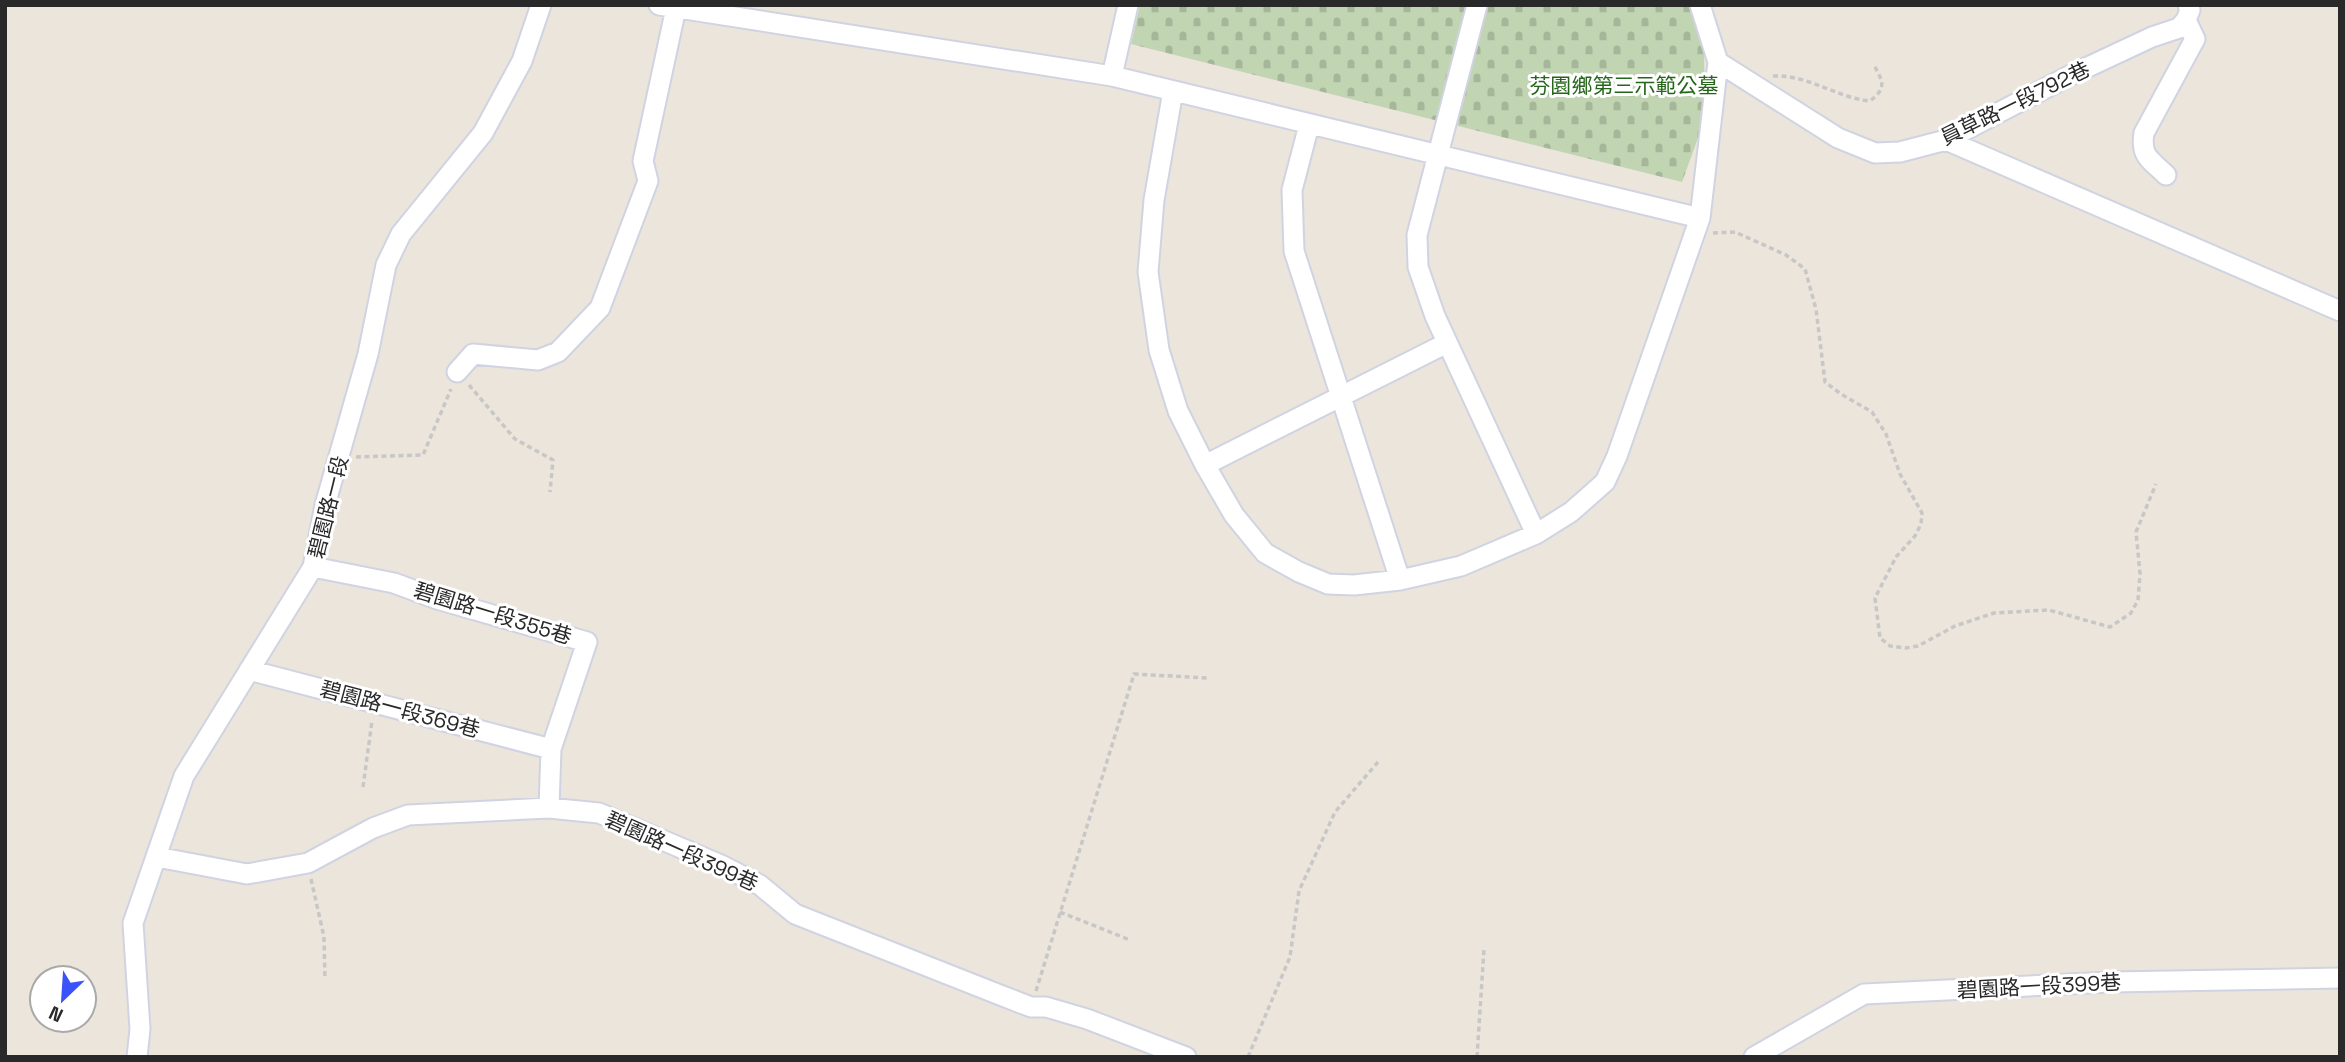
<svg xmlns="http://www.w3.org/2000/svg" width="2345" height="1062" font-family="'Space Grotesk','Noto Sans TC',sans-serif">
  <defs>
    <pattern id="cemetery-stones" width="16" height="16" patternUnits="userSpaceOnUse" patternTransform="scale(1.75)"><rect width="16" height="16" fill="#c1d5b2"/><path d="M2 7V4a2 2 0 0 1 4 0v3zM10 15v-3a2 2 0 0 1 4 0v3z" fill="#a6b799"/></pattern>
  </defs>
  <rect width="100%" height="100%" fill="#ece5db"/>
  <path fill="url(#cemetery-stones)" d="M1140 5H1690L1704 46 1705 119 1682 182 1131 44Z"/>
  <g fill="none" stroke-linecap="round" stroke-linejoin="round">
    <g stroke="#d0d3e2" stroke-width="23">
      <path id="minor" d="M659 5 1112 76 1700 218
        M1477 5 1417 235 1418 267 1435 316 1536 534
        M1718 62 1838 138 1875 153 1900 152 1946 140 2073 74 2152 37 2179 28 2186 20 2190 10 2188 5
        M1112 76 1128 5
        M1173 91 1154 200 1148 272 1159 350 1178 411 1205 465 1234 515 1265 553 1299 572 1328 584 1354 585 1400 580 1461 566 1536 534 1571 512 1605 482 1617 456 1700 218 1718 62 1700 5
        M1309 125 1292 190 1294 251 1400 580
        M1946 140 2340 311
        M2166 175C2151 160 2140 157 2144 133L2195 39 2186 20
        M457 372 473 354 538 360 558 352 600 308 648 181 643 161 676 8
        M1205 465 1447 343
        M313 567 394 583 437 599 587 642 551 749 549 808
        M249 670 551 749
        M157 857 247 874 308 863 373 828 408 815 549 808 599 813 721 865 760 885 795 914 1000 995 1031 1007H1046L1087 1019 1186 1057
        M137 1057 140 1029 133 923 184 776 313 567 325 505 368 354 386 265 401 234 483 133 522 61 541 5
        M1754 1057 1864 994 2111 982 2340 978"/>
    </g>
    <path stroke="#c7c7c7" stroke-width="3.5" stroke-dasharray="5 3.5" stroke-linecap="butt" d="M1773 76C1807 74 1837 98 1870 101 1887 88 1883 82 1874 65
      M1713 233 1735 232 1786 255 1805 269 1816 309 1825 382 1841 394 1872 412 1886 434 1900 474 1922 513 1921 524 1915 536 1896 557 1875 598 1880 638 1890 646 1906 648 1918 646 1955 626 1994 613 2049 610 2110 627 2131 613 2138 600 2140 574 2136 532 2156 484
      M469 385 515 439 553 460 550 492
      M356 457 423 455 451 389
      M363 787 372 721
      M311 879 324 937 325 979
      M1060 912 1130 940
      M1036 991 1134 674 1207 678
      M1248 1057 1290 957 1299 891 1335 812 1378 762
      M1477 1057 1484 949"/>
    <use href="#minor" stroke="#fff" stroke-width="19"/>
  </g>
  <g text-anchor="middle" dominant-baseline="central" stroke-width="6" stroke-linejoin="round" paint-order="stroke">
    <g font-size="21" fill="#25661a" stroke="#fff">
      <text x="1624" y="85">芬園鄉第三示範公墓</text>
    </g>
    <g font-size="21" fill="#292929" stroke="#fff">
      <text transform="translate(2015 103) rotate(-26)">員草路一段792巷</text>
      <text transform="translate(328 507) rotate(-76)">碧園路一段</text>
      <text transform="translate(493 613) rotate(17)">碧園路一段355巷</text>
      <text transform="translate(400 709) rotate(15)">碧園路一段369巷</text>
      <text transform="translate(682 851) rotate(24)">碧園路一段399巷</text>
      <text transform="translate(2039 986) rotate(-3)">碧園路一段399巷</text>
    </g>
  </g>
  <rect width="2345" height="1062" fill="none" stroke="#292929" stroke-width="14"/>
  <g transform="translate(63 999) rotate(205)"><circle r="33" fill="#ffffff" stroke="#a9a9a9" stroke-width="2"/>
  <path d="M0-5L12 26L0 18L-12 26Z" fill="#3a52f9"/>
  <text y="-10" font-size="19" font-weight="bold" text-anchor="middle" fill="#292929">N</text>
  </g>
</svg>
